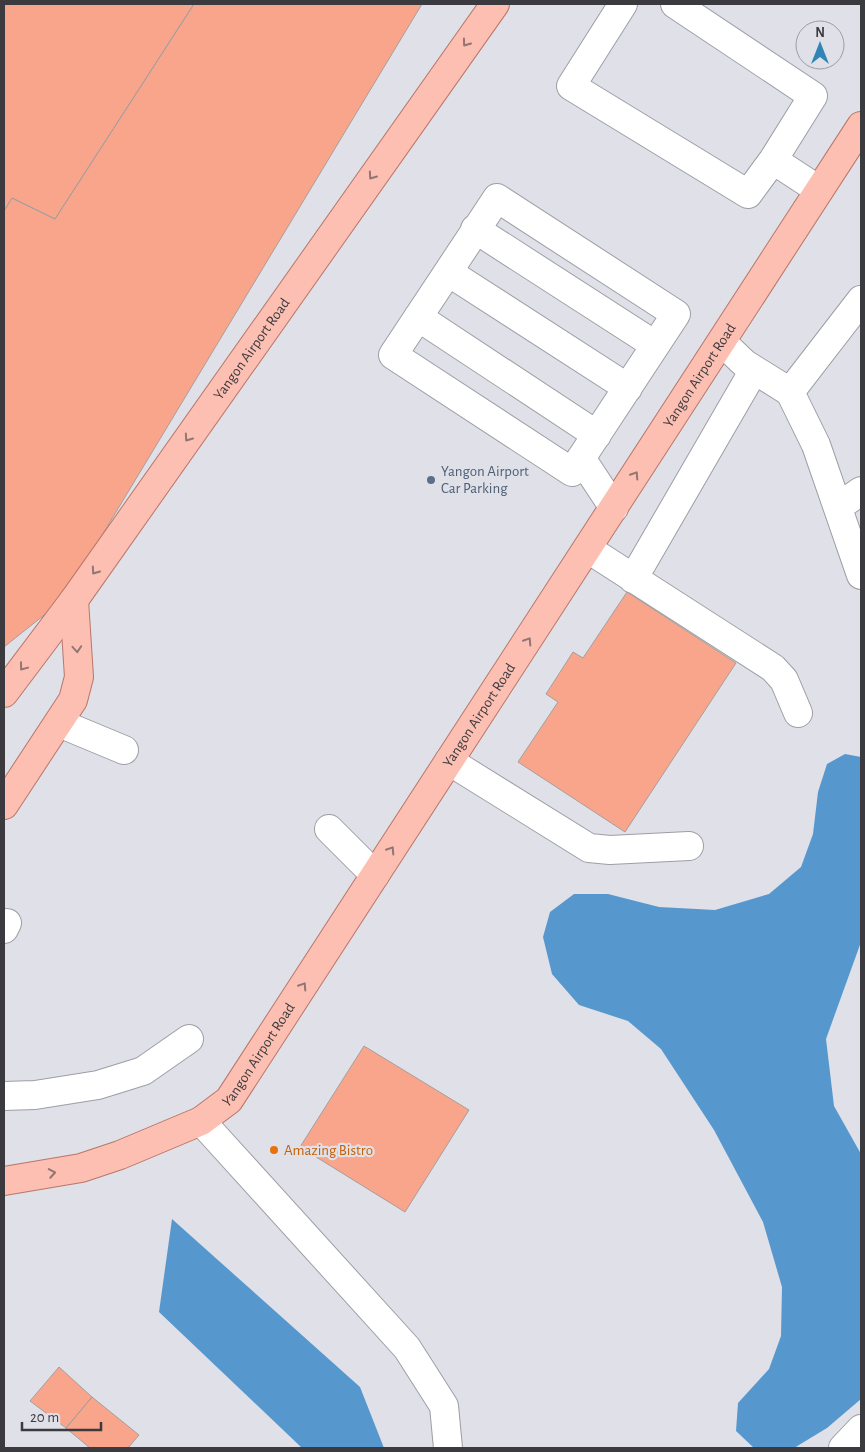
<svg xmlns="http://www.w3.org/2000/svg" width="865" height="1452" font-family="'Alegreya Sans',sans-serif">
  <rect width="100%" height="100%" fill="#dfe0e8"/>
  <path fill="#5698ce" d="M845 754 861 757V942L826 1039 834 1106 861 1154V1399L827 1428 794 1448H754L736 1431 738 1403 769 1369 781 1336 782 1287 763 1222 714 1130 661 1049 628 1021 579 1005 552 974 543 937 550 912 574 894H608L659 907 715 910 769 894 801 867 813 834 818 792 827 764Z
    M172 1219 360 1387 384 1448H302L159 1312Z"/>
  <path fill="#f8a58b" stroke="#a79e9c" d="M4 4H194L55 219 12 198 4 211Z
    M194 4H422L63 600 4 647V211L12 198 55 219Z
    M627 592 736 663 625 832 518 762 558 702 546 694 573 652 583 658Z
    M364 1046 469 1110 405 1212 300 1147Z
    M59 1367 92 1397 66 1428 30 1401Z
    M92 1397 139 1435 128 1448H90L66 1428Z"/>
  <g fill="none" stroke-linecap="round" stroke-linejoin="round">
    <g stroke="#9d9ea6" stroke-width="30">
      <path id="minor" d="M623 4 571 86 748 194 773 160 813 96 675 4
        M773 160 819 190
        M497 198 676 314 572 472 393 355Z
        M475 229 655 345
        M448 272 628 388
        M418 317 597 435
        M722 342 745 364 790 392 816 445 861 575
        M790 392 861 300
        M581 458 614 508
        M838 507 861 491
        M588 549 773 668 784 680 798 713
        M633 579 754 370
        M59 723 124 750
        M449 761 589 848 610 850 689 846
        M329 829 375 875
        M4 929 7 923
        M4 1096 35 1095 98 1085 143 1071 189 1039
        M201 1121 407 1348 444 1406 448 1448
        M843 1448 861 1429"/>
    </g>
    <g stroke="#b87668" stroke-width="30">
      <g id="major">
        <path id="s1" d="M4 693 74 600 495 4"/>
        <path d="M4 805 73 700 79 677 74 600"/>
        <path id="s2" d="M4 1181 81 1168 120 1155 201 1121 229 1100 861 126"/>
      </g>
    </g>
    <use href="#minor" stroke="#fff" stroke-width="28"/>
    <use href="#major" stroke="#fdbfb2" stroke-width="28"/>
  </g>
  <defs><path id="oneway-chevron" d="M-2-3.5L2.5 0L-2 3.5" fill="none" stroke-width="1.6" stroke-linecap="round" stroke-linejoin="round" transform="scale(1.25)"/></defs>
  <g stroke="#927673">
    <use href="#oneway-chevron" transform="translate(466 43) rotate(126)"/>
    <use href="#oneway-chevron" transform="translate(372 176) rotate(125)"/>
    <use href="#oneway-chevron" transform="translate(188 438) rotate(125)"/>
    <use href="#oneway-chevron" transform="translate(635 475) rotate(-57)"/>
    <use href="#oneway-chevron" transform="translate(95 571) rotate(125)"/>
    <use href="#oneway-chevron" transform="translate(528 641) rotate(-57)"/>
    <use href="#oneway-chevron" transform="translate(77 649) rotate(86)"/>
    <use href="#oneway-chevron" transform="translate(23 667) rotate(127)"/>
    <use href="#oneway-chevron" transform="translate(391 850) rotate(-57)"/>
    <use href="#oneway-chevron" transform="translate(303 986) rotate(-57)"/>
    <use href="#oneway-chevron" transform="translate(52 1173) rotate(-10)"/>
  </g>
  <circle fill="#5c6f8a" stroke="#dfe0e8" stroke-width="2" cx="431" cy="480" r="5"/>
  <circle fill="#e8710a" stroke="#dfe0e8" stroke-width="2" cx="274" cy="1150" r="5"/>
  <g text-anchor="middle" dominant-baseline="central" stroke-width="4.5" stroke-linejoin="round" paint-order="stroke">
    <g font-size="15" fill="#3b3b3f" stroke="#dfe0e8">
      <text stroke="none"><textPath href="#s1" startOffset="424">Yangon Airport Road</textPath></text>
      <text stroke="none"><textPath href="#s2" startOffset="1106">Yangon Airport Road</textPath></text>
      <text stroke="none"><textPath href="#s2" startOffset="701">Yangon Airport Road</textPath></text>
      <text stroke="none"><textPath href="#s2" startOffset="296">Yangon Airport Road</textPath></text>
    </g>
    <g font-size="15" fill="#4e5e75" stroke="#dfe0e8" text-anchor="start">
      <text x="441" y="471">Yangon Airport<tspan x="441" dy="17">Car Parking</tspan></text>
    </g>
    <g font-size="15" fill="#c56008" stroke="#dfe0e8" text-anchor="start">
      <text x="284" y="1150">Amazing Bistro</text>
    </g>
  </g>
  <rect width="865" height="1452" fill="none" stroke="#3b3b3f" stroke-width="10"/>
  <g transform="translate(820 45)"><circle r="24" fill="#dfe0e8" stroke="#9d9ea4"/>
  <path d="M0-4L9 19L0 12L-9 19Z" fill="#3085b4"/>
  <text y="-8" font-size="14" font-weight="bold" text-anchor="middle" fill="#3b3b3f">N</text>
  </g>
  <path d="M22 1422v8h79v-8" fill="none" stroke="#3b3b3f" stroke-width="2.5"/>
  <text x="30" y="1422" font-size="15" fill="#3b3b3f" stroke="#dfe0e8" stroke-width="4" paint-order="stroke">20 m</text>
</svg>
